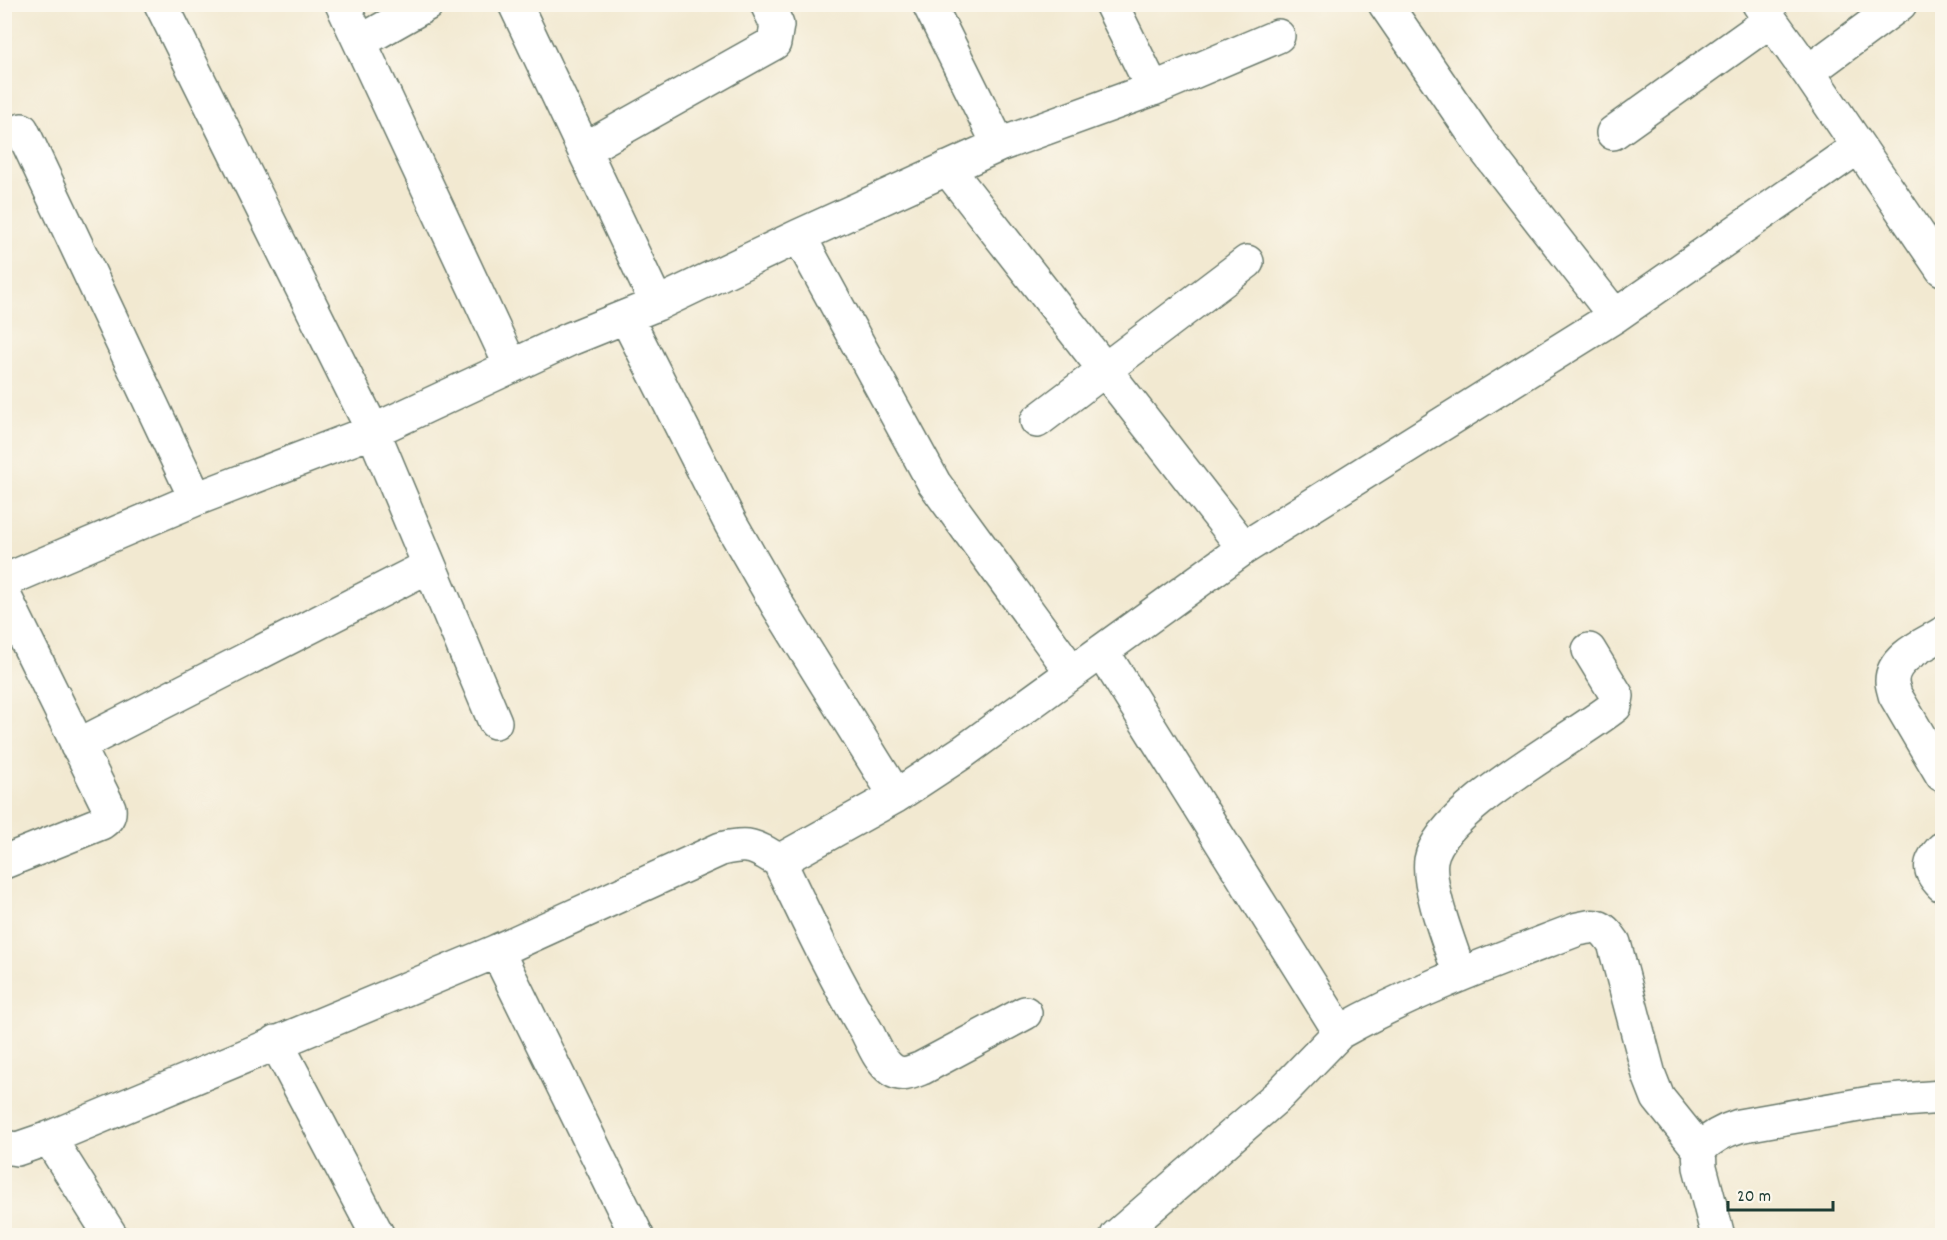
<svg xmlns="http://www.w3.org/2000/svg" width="1947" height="1240" font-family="Dekko,sans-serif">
  <rect width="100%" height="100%" fill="#fbf7ec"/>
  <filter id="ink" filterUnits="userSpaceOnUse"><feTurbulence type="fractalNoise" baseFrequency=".0167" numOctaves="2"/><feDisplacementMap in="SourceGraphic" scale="12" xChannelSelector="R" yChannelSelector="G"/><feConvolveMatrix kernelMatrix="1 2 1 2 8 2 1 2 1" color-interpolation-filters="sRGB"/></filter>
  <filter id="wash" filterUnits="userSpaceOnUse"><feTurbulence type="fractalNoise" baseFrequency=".008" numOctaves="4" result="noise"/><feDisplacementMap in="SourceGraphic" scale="24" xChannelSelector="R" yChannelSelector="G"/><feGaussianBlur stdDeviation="1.35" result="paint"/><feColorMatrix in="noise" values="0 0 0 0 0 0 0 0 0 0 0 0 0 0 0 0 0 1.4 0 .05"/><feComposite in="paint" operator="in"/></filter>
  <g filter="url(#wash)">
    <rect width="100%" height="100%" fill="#f2e9d1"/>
  </g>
  <g filter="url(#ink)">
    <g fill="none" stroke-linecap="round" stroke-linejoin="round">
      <g stroke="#69796b" stroke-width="36">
        <path id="minor" d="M161 4 373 431 495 722
          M342 4 511 366
          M515 4 657 304
          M929 4 999 145
          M1111 4 1153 89
          M1385 4 1481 144 1615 316
          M1759 4 1808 72 1942 269
          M360 42 427 4
          M1808 72 1900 4
          M22 130 196 499
          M1613 133 1771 20
          M585 149 774 43 777 25 767 4
          M947 168 1244 548 1615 316 1858 147
          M799 236 934 483 1072 672
          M626 317 731 524 778 606 896 796
          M1037 421 1247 262
          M4 581 196 499 373 431 570 339 657 304 799 236 999 145 1153 89 1278 36
          M4 595 109 808C110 816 107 819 101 823L4 862
          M1942 634C1926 644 1892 657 1892 681 1892 685 1894 690 1895 695L1942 775
          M1102 651 1340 1032 1279 1095 1117 1236
          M77 746 429 566
          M1942 849C1928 864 1928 870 1942 885
          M779 861C807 919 834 977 867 1032 873 1044 880 1062 892 1070 902 1077 912 1072 922 1068L1025 1013
          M497 951 637 1236
          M1460 975C1451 947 1427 889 1431 860 1440 809 1573 740 1615 706L1617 696 1589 650
          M1340 1032C1416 989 1498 960 1578 929 1599 924 1602 926 1614 943L1649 1075 1658 1098 1699 1149
          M276 1042 378 1236
          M49 1138 111 1236
          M4 1147 17 1149 49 1138 497 951 721 849C749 842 755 846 779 861L896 796 963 752 1244 548
          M1718 1236 1700 1167 1699 1149C1712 1137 1723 1131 1739 1126L1876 1102 1942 1097"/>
      </g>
      <use href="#minor" stroke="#fff" stroke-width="33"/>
    </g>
  </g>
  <rect width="1947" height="1240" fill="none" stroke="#fbf7ec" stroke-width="24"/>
  <path d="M1728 1201v9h105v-9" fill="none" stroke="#1f3d34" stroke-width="3"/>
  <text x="1737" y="1201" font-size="18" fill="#1f3d34" stroke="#fbf7ec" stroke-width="4.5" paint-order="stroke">20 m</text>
</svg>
